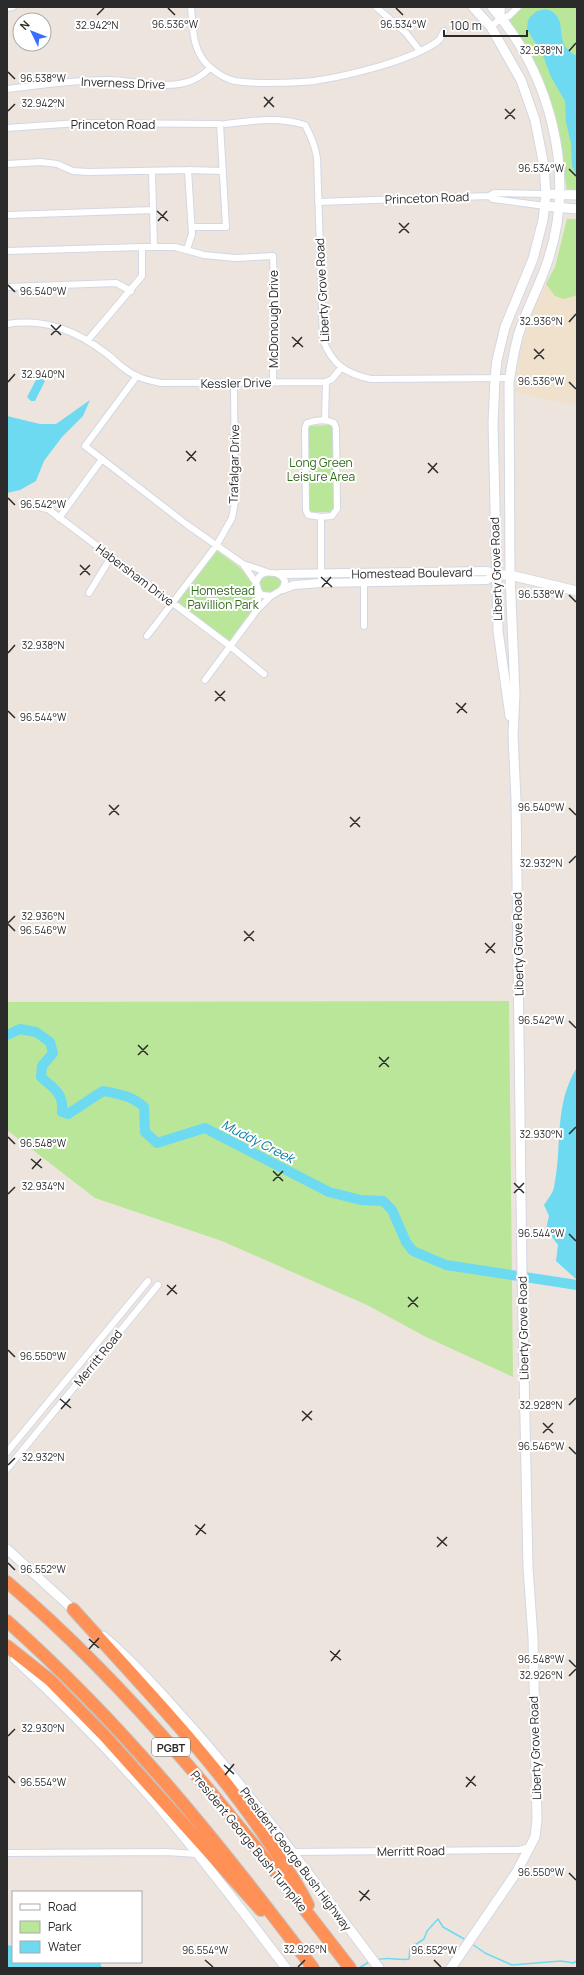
<svg xmlns="http://www.w3.org/2000/svg" width="584" height="1975" font-family="Manrope,sans-serif">
  <rect width="100%" height="100%" fill="#ede5dd"/>
  <path fill="#efe1cc" d="M567 219H577V406L515 392 519 352 537 301 555 267Z"/>
  <path fill="#b9e698" d="M519 7H577V190H567C563 168 563 145 557 123 548 85 532 52 509 21Z
    M567 219H577V295L564 299 555 296 546 284 555 267Z
    M332 425 336 512H309L308 426Z
    M216 550C233 563 268 582 254 609 248 620 238 631 230 641L177 602Z
    M271 575 279 578 282 582 280 588 267 594 261 589 260 583 263 577Z
    M509 1001 513 1377 426 1337 367 1305 222 1241 95 1198 7 1130V1002Z"/>
  <path fill="#6ddaf2" d="M546 9C573 18 549 43 577 56V179L572 165 571 143 566 122 565 101 551 77 544 58 527 29 528 20 531 16 537 11Z
    M39 377 45 381 35 401H31L27 397 37 378Z
    M90 400 83 416 62 437 44 461 36 481 20 490 7 493V416L40 424H56Z
    M577 1067V1280L556 1261 558 1245 546 1229 549 1216 544 1205C547 1200 553 1193 554 1187 563 1144 553 1107 577 1067Z
    M7 1945 13 1946V1962H100L102 1968H7Z"/>
  <g fill="none" stroke-linecap="round" stroke-linejoin="round">
    <path stroke="#6ddaf2" stroke-width="1.5" d="M472 1944 485 1953 512 1965 561 1961 573 1963 577 1961
      M377 1960C388 1956 398 1961 409 1959L410 1948 424 1939 427 1931 438 1919 443 1927 466 1940
      M359 1968 369 1962"/>
    <path stroke="#6ddaf2" stroke-width="10" d="M7 1035 20 1029 36 1032 50 1042 53 1053 42 1066 41 1077C54 1089 64 1093 62 1112L68 1114 103 1091C119 1094 132 1096 144 1107L145 1132 157 1143 205 1128 329 1192 361 1200 383 1201 392 1210 406 1242 413 1251 446 1265 577 1285"/>
    <g stroke="#d2d7e4" stroke-width="8">
      <path id="minor" d="M191 7C193 29 192 53 211 68 218 74 226 79 235 81 252 84 296 83 314 81 347 76 411 61 438 41 441 39 442 34 444 31
        M376 7 406 33 420 51
        M7 8 13 7
        M501 18 502 7
        M491 27 501 18 509 16 518 7
        M7 89C40 85 74 80 108 80 132 80 160 89 184 83 194 81 203 75 210 68
        M225 124C252 121 278 116 305 125 311 136 315 145 317 158L323 340C332 364 346 374 371 379L510 378
        M7 128 78 123 220 124 226 227H192
        M7 164 41 162 57 164 73 171 88 172 188 170 192 234 187 249
        M188 170 223 171
        M152 171 154 247
        M489 196 494 193 546 194
        M318 202 489 196 493 199 545 206
        M7 215 153 210
        M7 251 142 247
        M7 287 116 283 131 291
        M7 324C46 318 77 331 107 354 116 361 126 372 137 376 144 380 153 381 161 383L326 382 332 379 341 368
        M88 340 142 276V247H175L204 255 235 258 273 256 274 288 273 382
        M137 376 85 446 186 524 243 564
        M325 420 326 382
        M42 508 48 509 230 646 264 674
        M59 518 102 459
        M364 574V626
        M256 583C260 570 269 572 280 574L285 581 283 589 271 596 262 595 259 592 256 583 243 564 267 572
        M321 583V517L332 516 337 509 336 428 334 423C326 419 316 420 307 423L305 428 306 510 308 515 321 517
        M259 592 257 610 271 596
        M89 593 111 557
        M147 636 216 546 232 518 235 502 234 383
        M205 680 257 610
        M7 1452 148 1281
        M7 1469 158 1285
        M292 1852 519 1850 530 1847
        M7 1853 166 1852 197 1854"/>
    </g>
    <g stroke="#d2d7e4" stroke-width="10">
      <path id="tertiary" d="M280 574 488 571 496 575
        M283 589 294 585 321 583 487 580 496 575"/>
    </g>
    <g stroke="#d2d7e4" stroke-width="11">
      <path id="secondary" d="M473 7 491 27 521 80 535 120 544 166 546 194 543 220 533 259 505 327 497 360 495 378 493 423 498 631 510 716
        M546 194 577 195
        M545 206 577 209
        M496 575H510L577 591
        M7 1549 77 1613
        M103 1636C130 1659 154 1685 177 1711 251 1792 313 1881 379 1968
        M15 1659C66 1706 115 1756 161 1809 204 1860 245 1914 286 1968
        M451 1968 516 1873 535 1837 537 1820 533 1638 528 1568 522 1273 516 800 513 735 515 694 510 575 509 384C511 367 514 352 518 336 526 309 541 284 549 257 576 171 550 74 492 7"/>
    </g>
    <g stroke="#c4c4c4" stroke-width="14">
      <path id="motorway" d="M7 1582C139 1694 245 1832 350 1968
        M73 1609C140 1684 212 1757 268 1841 283 1862 297 1882 308 1905
        M7 1621C125 1726 218 1842 313 1968
        M7 1646 50 1680 104 1735 261 1910"/>
    </g>
    <use href="#minor" stroke="#fff" stroke-width="6"/>
    <use href="#tertiary" stroke="#fff" stroke-width="8"/>
    <use href="#secondary" stroke="#fff" stroke-width="9"/>
    <use href="#motorway" stroke="#ff9157" stroke-width="12"/>
  </g>
  <path fill="none" stroke="#2b2b2b" stroke-width="1.5" d="M168 8 175 15M396 8 403 15M97 15 104 8M569 51 576 43M8 72 15 79M264 97 274 107M264 107 273 97M505 109 515 119M8 111 15 104M505 119 515 109M569 169 576 176M157 211 168 221M158 221 167 211M399 223 409 233M399 233 409 223M8 285 15 292M569 322 576 314M51 325 61 335M51 335 61 325M292 337 303 347M293 347 302 337M534 349 544 359M534 359 544 349M8 382 15 374M569 382 576 389M186 451 196 461M187 461 196 451M428 463 438 473M428 473 437 463M8 498 15 505M80 565 90 575M80 575 90 565M321 577 332 587M322 587 331 577M569 595 576 602M8 653 15 645M215 691 225 701M215 701 225 691M456 703 467 713M8 711 15 718M457 713 466 703M109 805 119 815M569 808 576 815M109 815 119 805M350 817 360 827M350 827 360 817M569 863 576 856M8 923 15 916M8 924 15 931M244 931 254 941M244 941 254 931M485 943 495 953M486 953 495 943M569 1021 576 1028M138 1045 148 1055M138 1055 148 1045M379 1057 389 1067M379 1067 389 1057M569 1134 576 1127M8 1137 15 1144M31 1159 42 1168M32 1169 41 1159M273 1171 283 1181M273 1181 283 1171M514 1183 524 1193M514 1193 524 1183M8 1194 15 1187M569 1234 576 1241M167 1285 177 1294M167 1295 176 1285M408 1297 418 1307M408 1307 418 1297M8 1350 15 1357M60 1399 71 1408M569 1405 576 1398M61 1409 70 1399M302 1411 312 1420M302 1421 312 1411M543 1423 553 1433M543 1433 553 1423M569 1447 576 1454M8 1465 15 1458M195 1525 206 1534M196 1535 205 1524M437 1537 447 1546M437 1547 447 1537M8 1563 15 1570M89 1639 99 1648M89 1649 99 1638M330 1651 341 1660M569 1660 576 1667M331 1661 340 1650M569 1676 576 1669M8 1736 15 1729M224 1765 234 1774M225 1775 234 1764M8 1776 15 1783M466 1777 476 1786M466 1787 475 1776M569 1873 576 1880M359 1891 370 1900M360 1901 369 1890M205 1960 213 1967M434 1960 441 1967M298 1967 305 1960"/>
  <g text-anchor="middle" dominant-baseline="central" stroke-width="4" stroke-linejoin="round" paint-order="stroke">
    <rect fill="#fff" stroke="#6b6b6b" stroke-width="1" x="152" y="1738" width="38" height="18" rx="3"/>
    <g font-size="11" font-weight="bold" fill="#2b2b2b">
      <text x="171" y="1747">PGBT</text>
    </g>
    <g font-size="12" fill="#2b2b2b" stroke="#fff">
      <text transform="translate(123 83) rotate(2)">Inverness Drive</text>
      <text x="113" y="124">Princeton Road</text>
      <text transform="translate(427 198) rotate(-2)">Princeton Road</text>
      <text transform="translate(322 290) rotate(-93)">Liberty Grove Road</text>
      <text transform="translate(273 319) rotate(-90)">McDonough Drive</text>
      <text transform="translate(236 383) rotate(-1)">Kessler Drive</text>
      <text transform="translate(234 464) rotate(-89)">Trafalgar Drive</text>
      <text transform="translate(496 569) rotate(-92)">Liberty Grove Road</text>
      <text transform="translate(412 573) rotate(-1)">Homestead Boulevard</text>
      <text transform="translate(135 575) rotate(37)">Habersham Drive</text>
      <text transform="translate(518 944) rotate(-91)">Liberty Grove Road</text>
      <text transform="translate(523 1328) rotate(-91)">Liberty Grove Road</text>
      <text transform="translate(98 1358) rotate(-51)">Merritt Road</text>
      <text transform="translate(535 1748) rotate(-92)">Liberty Grove Road</text>
      <text transform="translate(249 1841) rotate(51)">President George Bush Turnpike</text>
      <text transform="translate(411 1851) rotate(-1)">Merritt Road</text>
      <text transform="translate(296 1859) rotate(53)">President George Bush Highway</text>
    </g>
    <g font-size="12" fill="#306b18" stroke="#fff">
      <text x="321" y="462">Long Green<tspan x="321" dy="14">Leisure Area</tspan></text>
      <text x="223" y="590">Homestead<tspan x="223" dy="14">Pavillion Park</tspan></text>
    </g>
    <g font-size="13" font-style="italic" fill="#097aa1" stroke="#fff">
      <text transform="translate(258 1141) rotate(27)">Muddy Creek</text>
    </g>
  </g>
  <g font-size="10" text-anchor="middle" fill="#2b2b2b" stroke="#fff" stroke-width="4" stroke-linejoin="round" paint-order="stroke">
    <text x="175" y="28">96.536°W</text>
    <text x="403" y="28">96.534°W</text>
    <text x="97" y="29">32.942°N</text>
    <text x="541" y="54">32.938°N</text>
    <text x="43" y="82">96.538°W</text>
    <text x="43" y="107">32.942°N</text>
    <text x="541" y="172">96.534°W</text>
    <text x="43" y="295">96.540°W</text>
    <text x="541" y="325">32.936°N</text>
    <text x="43" y="378">32.940°N</text>
    <text x="541" y="385">96.536°W</text>
    <text x="43" y="508">96.542°W</text>
    <text x="541" y="598">96.538°W</text>
    <text x="43" y="649">32.938°N</text>
    <text x="43" y="721">96.544°W</text>
    <text x="541" y="811">96.540°W</text>
    <text x="541" y="867">32.932°N</text>
    <text x="43" y="920">32.936°N</text>
    <text x="43" y="934">96.546°W</text>
    <text x="541" y="1024">96.542°W</text>
    <text x="541" y="1138">32.930°N</text>
    <text x="43" y="1147">96.548°W</text>
    <text x="43" y="1190">32.934°N</text>
    <text x="541" y="1237">96.544°W</text>
    <text x="43" y="1360">96.550°W</text>
    <text x="541" y="1409">32.928°N</text>
    <text x="541" y="1450">96.546°W</text>
    <text x="43" y="1461">32.932°N</text>
    <text x="43" y="1573">96.552°W</text>
    <text x="541" y="1663">96.548°W</text>
    <text x="541" y="1679">32.926°N</text>
    <text x="43" y="1732">32.930°N</text>
    <text x="43" y="1786">96.554°W</text>
    <text x="541" y="1876">96.550°W</text>
    <text x="305" y="1953">32.926°N</text>
    <text x="205" y="1954">96.554°W</text>
    <text x="434" y="1954">96.552°W</text>
  </g>
  <rect width="584" height="1975" fill="none" stroke="#2b2b2b" stroke-width="16"/>
  <rect x="12" y="1891" width="130" height="72" fill="#ffffff" stroke="#aaaaaa"/>
  <rect x="20" y="1904" width="20" height="6" fill="#ffffff" stroke="#aaaaaa"/>
  <text x="48" y="1911" font-size="12" fill="#2b2b2b">Road</text>
  <rect x="20" y="1921" width="20" height="12" fill="#b9e698" stroke="#aaaaaa"/>
  <text x="48" y="1931" font-size="12" fill="#2b2b2b">Park</text>
  <rect x="20" y="1941" width="20" height="12" fill="#6ddaf2" stroke="#aaaaaa"/>
  <text x="48" y="1951" font-size="12" fill="#2b2b2b">Water</text>
  <g transform="translate(32 32) rotate(313)"><circle r="19" fill="#ffffff" stroke="#aaaaaa"/>
  <path d="M0-3L7 15L0 10L-7 15Z" fill="#396eff"/>
  <text y="-6" font-size="11" font-weight="bold" text-anchor="middle" fill="#2b2b2b">N</text>
  </g>
  <path d="M444 30v6h83v-6" fill="none" stroke="#2b2b2b" stroke-width="2"/>
  <text x="450" y="30" font-size="12" fill="#2b2b2b" stroke="#ffffff" stroke-width="3" paint-order="stroke">100 m</text>
</svg>
